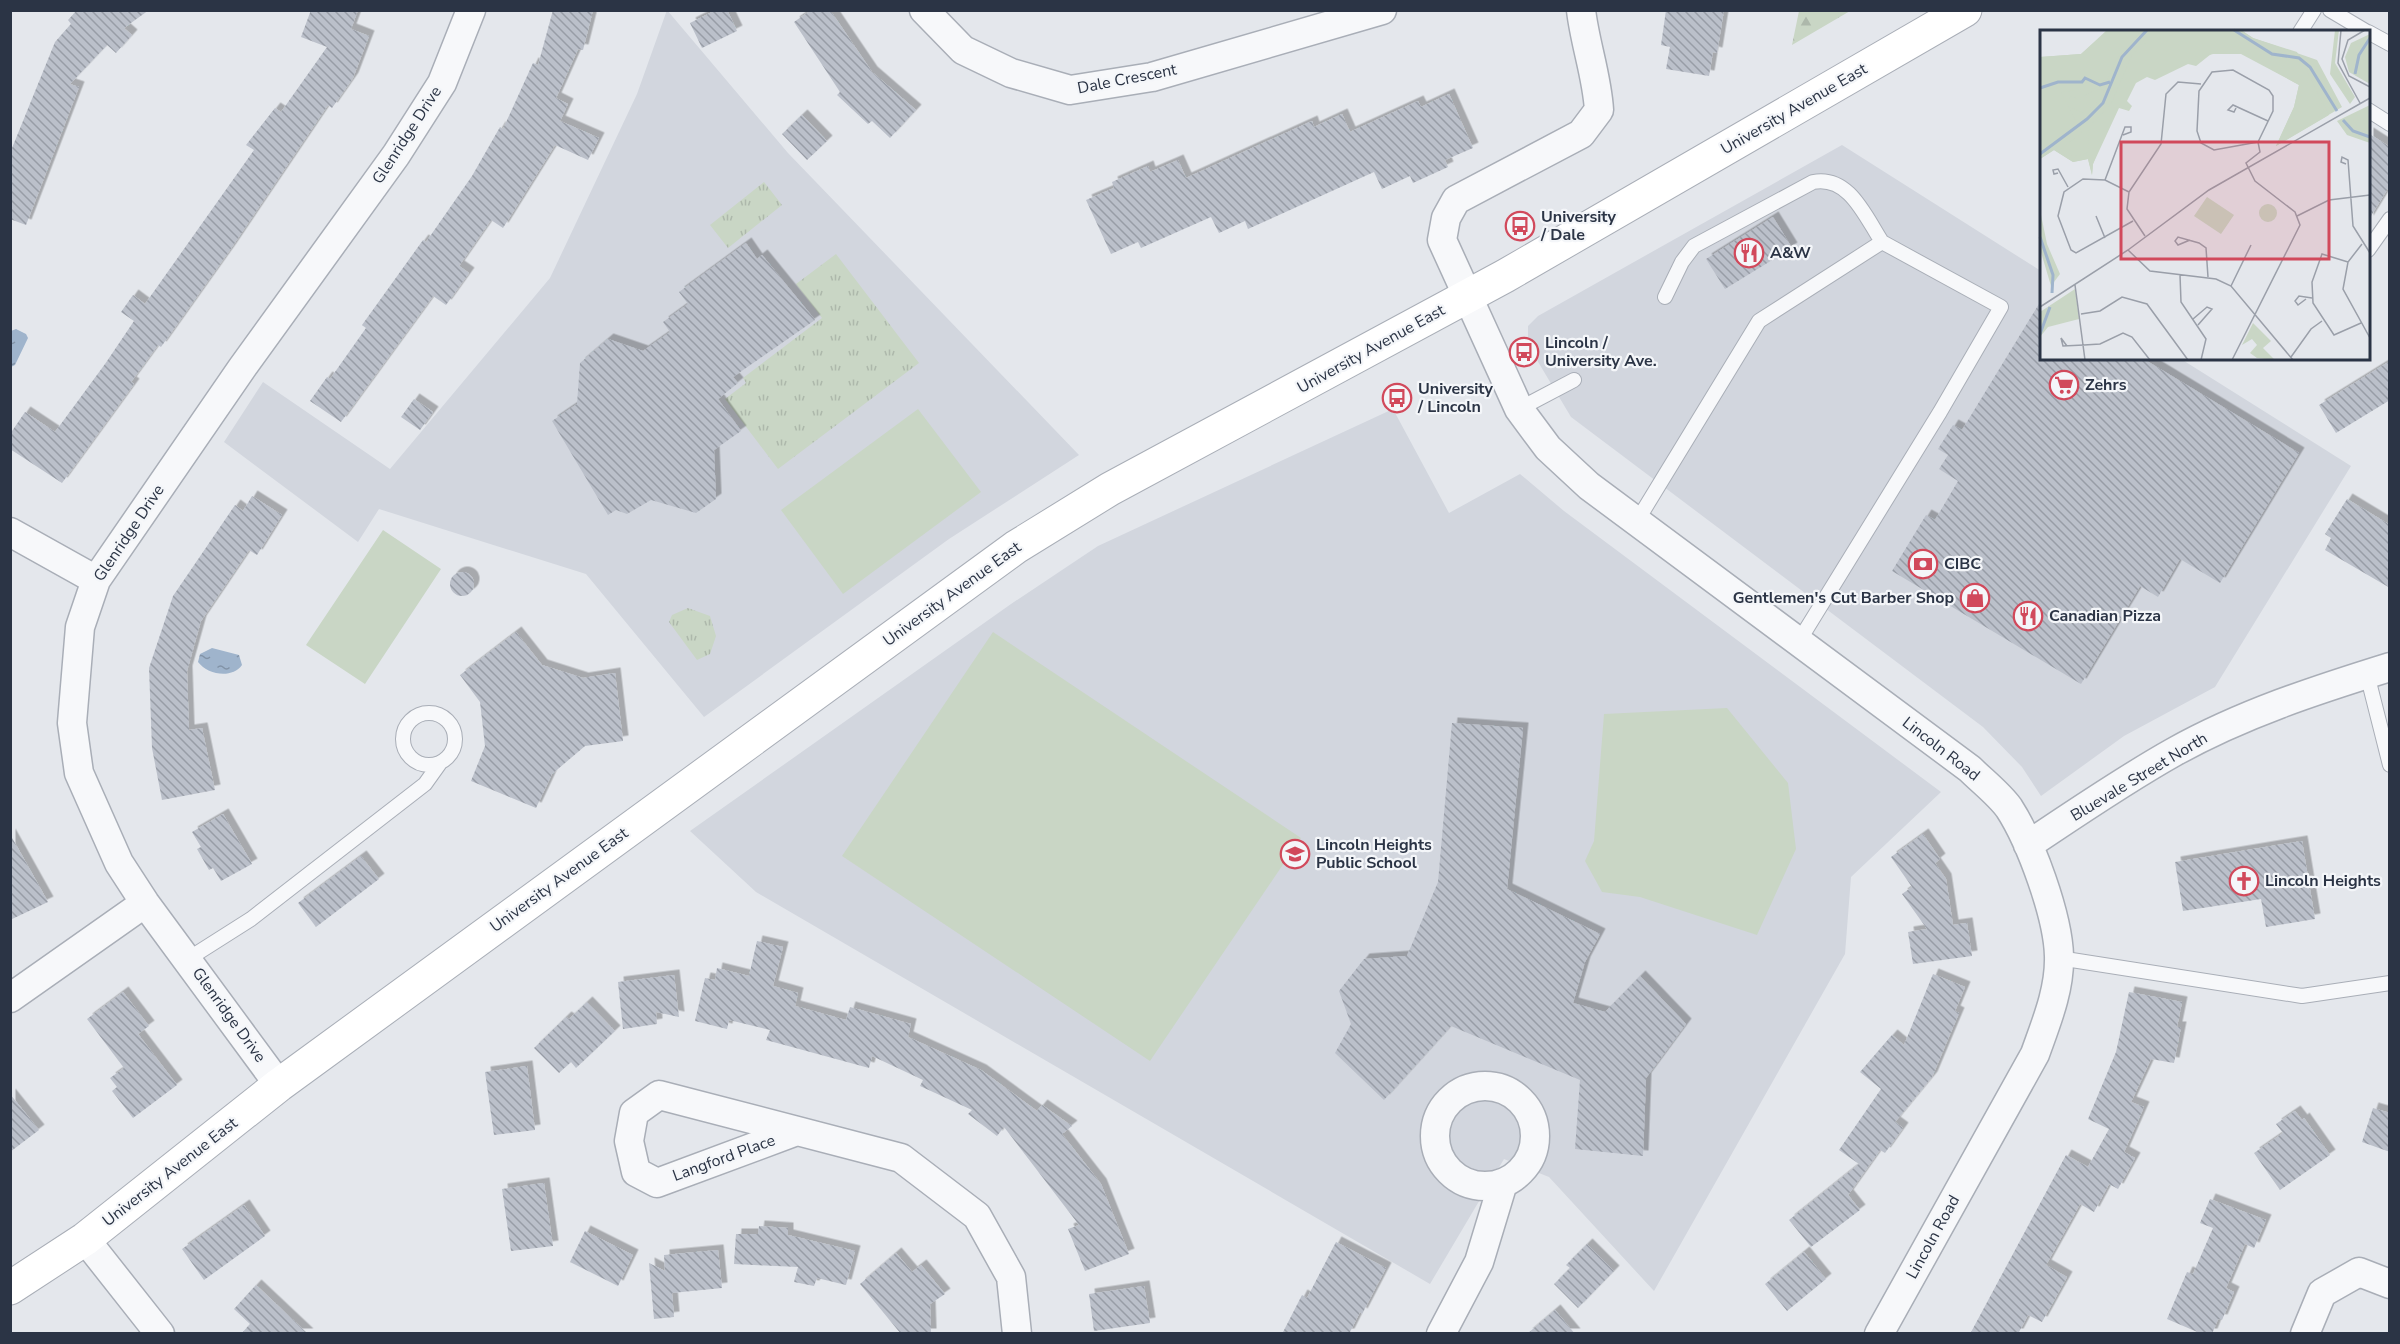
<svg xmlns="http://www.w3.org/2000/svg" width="2400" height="1344" font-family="'Nunito Sans',sans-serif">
  <defs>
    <pattern id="grass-tufts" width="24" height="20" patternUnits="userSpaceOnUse" patternTransform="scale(1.5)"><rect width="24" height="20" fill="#c9d6c5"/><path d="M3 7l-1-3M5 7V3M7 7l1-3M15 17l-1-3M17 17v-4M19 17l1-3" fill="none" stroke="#adb8ab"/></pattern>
    <pattern id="forest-firs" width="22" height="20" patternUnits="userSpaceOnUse" patternTransform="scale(1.5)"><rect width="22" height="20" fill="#c9d6c5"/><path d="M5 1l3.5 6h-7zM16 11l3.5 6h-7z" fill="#adb8ab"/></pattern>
    <pattern id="water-ripples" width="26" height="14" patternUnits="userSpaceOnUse" patternTransform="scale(1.5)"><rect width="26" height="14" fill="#9fb4cc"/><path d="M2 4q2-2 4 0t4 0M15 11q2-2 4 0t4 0" fill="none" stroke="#8293a7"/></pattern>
    <pattern id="building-back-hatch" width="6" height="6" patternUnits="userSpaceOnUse" patternTransform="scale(1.5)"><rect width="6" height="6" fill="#bbc0ca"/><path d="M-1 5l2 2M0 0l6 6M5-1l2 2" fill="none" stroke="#989da6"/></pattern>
    <filter id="shadow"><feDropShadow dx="5.5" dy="-5.5" stdDeviation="0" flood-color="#0004"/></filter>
  </defs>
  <rect width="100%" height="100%" fill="#e4e7ec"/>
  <path fill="#d2d6de" d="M667 10 788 153 1079 455 949 539 704 717 586 574 379 509 358 542 224 442 263 382 390 469 550 278 637 94Z
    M1842 145 2041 271 2042 358 2181 359 2351 466 2215 687 2124 736 2041 796 2022 767 1983 727 1571 417 1528 345V326L1538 316Z
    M1393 409 1449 513 1520 474 1564 511 1941 792 1851 877 1845 954 1654 1291 1549 1177 1504 1159 1430 1284 756 892 690 831 1011 604 1098 546Z"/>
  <path fill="url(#grass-tufts)" d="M764 182 782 205 728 248 710 225Z
    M836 254 919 363 778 469 725 399 746 383 743 378 822 318 796 284Z
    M688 608 710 616 716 636 710 654 697 660 669 622 672 615Z"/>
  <path fill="url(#forest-firs)" d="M1799 11V10L1850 11 1792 45Z"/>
  <path fill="#c9d6c5" d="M918 409 981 492 843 594 781 510Z
    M383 530 441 569 365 684 306 645Z
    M993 632 1301 838 1150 1061 842 856Z
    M1727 708 1788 783 1796 849 1757 935 1640 897 1602 892 1585 861 1594 841 1604 714Z"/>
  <path fill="url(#water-ripples)" d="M16 329 26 334 28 338 15 365 11 367V331Z
    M212 648 239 655 242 665C232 679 208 675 198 662L200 654Z"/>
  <path fill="url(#building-back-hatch)" filter="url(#shadow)" d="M77 10H149L124 28 132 35 116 53 107 45 70 84 79 87 26 225 10 219V153L55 42 71 24 68 20Z
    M311 10H358L351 29 369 36 353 78 332 108 328 105 230 250 161 347 158 345 131 382 134 384 62 483 10 449V434L25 412 55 432 105 364 134 321 121 312 133 295 145 304 254 150 246 145 275 108 281 112 327 47 301 37Z
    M553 10H593L583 50 578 49 556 98 568 104 560 121 599 138 588 160 555 145 503 228 491 220 459 266 469 273 446 305 433 296 341 422 310 401 327 377 330 379 366 328 362 325 423 240 426 242 472 176 500 127 503 129 533 63 538 65Z
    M716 10H727L737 31 702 48 690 23Z
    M811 10H830L872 72 916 110 890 138 872 121 868 124 837 95 840 92 794 22Z
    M1666 10H1724L1717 53 1713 52 1709 76 1666 69 1670 47 1661 45Z
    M1449 94 1473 148 1445 160 1448 167 1413 183 1410 176 1382 189 1374 172 1248 229 1245 221 1219 233 1211 217 1141 248 1138 242 1111 254 1086 200 1114 188 1112 182 1148 166 1150 172 1178 160 1186 178 1312 121 1314 127 1342 114 1350 132 1418 101 1421 107Z
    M802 115 827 141 807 160 782 134Z
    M2368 133 2390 147V185L2368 221Z
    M1773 217 1792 248 1725 289 1706 259Z
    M746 243 757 259 762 255 815 320 733 377 738 383 718 399 741 431 714 450 716 499 696 513 651 500 627 514 616 510 608 515 552 421 577 404 580 363 608 339 643 351 670 332 663 322 688 304 679 292Z
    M2042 299V358H2142L2299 453 2220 583 2180 559 2158 597 2140 586 2081 684 1892 571 1926 515 1935 520 1958 481 1939 469 1948 455 1938 449 1953 425 1962 430Z
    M2390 361V400L2336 433 2319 405Z
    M414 399 433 412 420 430 401 417Z
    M252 496 282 515 257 555 249 550 201 621 187 671 189 730 202 728 215 790 162 800 152 748 149 668 173 596 235 505 243 511Z
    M2347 499 2390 525V588L2325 550 2331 538 2325 534Z
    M450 584a12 12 0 1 1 24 0a12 12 0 1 1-24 0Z
    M516 632 542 665 583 678 615 673 623 741 585 746 552 774 536 808 471 781 485 746 480 702 460 675Z
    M1452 723 1523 728 1507 889 1600 934 1585 962 1573 1003 1605 1012 1640 976 1686 1024 1646 1078 1643 1156 1575 1149 1580 1080 1451 1026 1384 1100 1335 1053 1351 1024 1339 991 1364 959 1407 956 1438 882Z
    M223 814 252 864 221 881 213 868 209 870 197 849 201 847 192 832Z
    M10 834 48 902 10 920Z
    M1923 834 1940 859 1935 863 1946 879 1953 925 1967 923 1972 956 1913 964 1908 932 1927 929 1902 894 1912 887 1891 857Z
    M2302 841 2315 919 2266 927 2261 899 2183 911 2175 862Z
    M361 856 379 879 316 927 298 903Z
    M757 941 783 947 773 986 798 993 795 1006 846 1020 850 1007 911 1024 908 1037 981 1070 1037 1111 1042 1105 1072 1126 1062 1134 1101 1184 1129 1254 1085 1271 1068 1229 1079 1225 1004 1127 997 1136 968 1114 972 1110 920 1086 923 1080 872 1056 869 1068 766 1040 770 1030 729 1020 727 1029 695 1021 705 978 715 980 717 968 749 976Z
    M1933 974 1965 987 1955 1011 1959 1013 1932 1077 1895 1122 1903 1128 1885 1153 1880 1150 1848 1195 1860 1210 1811 1247 1789 1220 1859 1164 1839 1150 1881 1089 1860 1072 1892 1035 1904 1045Z
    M674 975 679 1017 656 1012 657 1024 623 1029 618 982Z
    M123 992 149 1026 138 1034 177 1085 133 1118 112 1091 117 1087 110 1078 124 1068 87 1019Z
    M2129 992 2182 1002 2177 1027H2181L2174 1063 2151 1059 2131 1102 2144 1107 2124 1152 2135 1158 2118 1189 2109 1184 2094 1212 2080 1204 2046 1265 2067 1277 2042 1322 2028 1315 2018 1334H1970L2066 1155 2088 1167 2109 1129 2088 1119 2116 1052Z
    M587 1002 615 1031 576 1068 571 1062 559 1073 534 1048 566 1017 569 1019Z
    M527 1066 535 1130 494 1135 485 1072Z
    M10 1094 39 1130 10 1152Z
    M2373 1108 2390 1113V1152L2362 1142Z
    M2295 1111 2302 1120 2304 1118 2330 1155 2280 1190 2254 1153 2283 1133 2276 1124Z
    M544 1183 553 1246 511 1251 502 1189Z
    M2210 1199 2266 1220 2254 1248 2245 1244 2226 1288 2234 1292 2222 1320 2218 1319 2212 1334H2202L2167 1319 2187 1272 2193 1274 2213 1228 2200 1223Z
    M244 1205 265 1236 204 1280 182 1249Z
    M759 1226 788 1228V1235L855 1251 846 1285 817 1278 814 1286 794 1282 798 1267 734 1264 736 1234H758Z
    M585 1231 633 1255 618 1286 570 1262Z
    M1336 1242 1386 1268 1362 1314 1360 1312 1349 1334H1282L1302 1295 1307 1298Z
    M1587 1244 1614 1271 1578 1308 1554 1284 1570 1268 1566 1265Z
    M718 1250 722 1288 672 1293 674 1317 654 1319 649 1263 665 1271 664 1255Z
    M1804 1252 1826 1279 1787 1311 1765 1284Z
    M896 1253 912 1272 921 1265 945 1294 930 1304 931 1334H901L860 1284Z
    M256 1285 308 1334H241L250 1324 234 1309Z
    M1144 1286 1150 1323 1094 1331 1089 1294Z
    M1555 1310 1575 1334H1527Z"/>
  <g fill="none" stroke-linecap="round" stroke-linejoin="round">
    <g stroke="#a9aeb7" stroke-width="16">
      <path id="service" d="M2330 10 2367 32
        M2300 32 2314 10
        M2368 32 2390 44
        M2368 110 2390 124
        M2368 250 2390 219
        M1665 297 1682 262 1694 246 1813 182C1849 175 1865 216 1882 242
        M1519 409 1574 380
        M1637 521 1759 321 1882 242 2001 307 1940 412 1799 641
        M2367 674 2390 765
        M403 739a26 26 0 1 1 52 0a26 26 0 1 1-52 0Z
        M2059 958 2302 996 2390 983
        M188 959 251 919 425 784 440 763"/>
    </g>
    <g stroke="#a9aeb7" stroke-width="31">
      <path id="minor" d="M924 10 963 50 1011 73 1070 90 1152 77 1382 10
        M1581 10C1585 44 1597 76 1599 110L1581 134 1456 200 1446 218 1442 240 1519 409 1548 448 1589 486 1970 769C1982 781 1999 794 2009 808 2031 842 2058 916 2059 956 2060 990 2046 1023 2035 1054L1879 1334
        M10 532 96 580
        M2028 845C2076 813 2124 780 2174 752 2242 714 2316 690 2390 667
        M10 998 145 903
        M279 1085 145 903 119 863 79 773 72 723 80 627 96 580 242 368 396 155 442 83 471 10
        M1435 1136a50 50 0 1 1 100 0a50 50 0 1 1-100 0Z
        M797 1131 657 1183 636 1172 629 1141 634 1113 659 1095 901 1158 977 1216 1011 1277 1017 1334
        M85 1239 160 1334
        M1441 1334 1479 1262 1503 1183
        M2305 1334 2322 1293 2359 1272 2390 1284"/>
    </g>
    <g stroke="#a9aeb7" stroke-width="35">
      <path id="secondary" d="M10 1288 85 1239 279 1085 1016 547 1110 489 1505 276 1965 10"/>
    </g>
    <use href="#service" stroke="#f7f8fa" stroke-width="14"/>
    <use href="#minor" stroke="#f7f8fa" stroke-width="28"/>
    <use href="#secondary" stroke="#fff" stroke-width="33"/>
  </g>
  <defs>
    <g id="bus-ring" transform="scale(1.5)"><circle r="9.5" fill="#f4f6f9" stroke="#d1495b" stroke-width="1.5"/><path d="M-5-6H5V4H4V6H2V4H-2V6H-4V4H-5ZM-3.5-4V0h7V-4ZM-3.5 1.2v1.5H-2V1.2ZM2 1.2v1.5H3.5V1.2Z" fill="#d1495b"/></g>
    <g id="restaurant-ring" transform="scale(1.5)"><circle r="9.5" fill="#f4f6f9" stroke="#d1495b" stroke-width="1.5"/><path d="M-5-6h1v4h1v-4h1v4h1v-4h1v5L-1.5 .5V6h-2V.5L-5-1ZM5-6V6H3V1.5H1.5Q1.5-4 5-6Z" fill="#d1495b"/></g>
    <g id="supermarket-ring" transform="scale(1.5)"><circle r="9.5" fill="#f4f6f9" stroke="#d1495b" stroke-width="1.5"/><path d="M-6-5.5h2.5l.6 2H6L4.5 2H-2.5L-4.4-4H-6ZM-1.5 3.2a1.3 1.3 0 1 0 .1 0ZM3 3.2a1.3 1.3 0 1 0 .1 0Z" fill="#d1495b"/></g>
    <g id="bank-ring" transform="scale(1.5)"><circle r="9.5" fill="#f4f6f9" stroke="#d1495b" stroke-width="1.5"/><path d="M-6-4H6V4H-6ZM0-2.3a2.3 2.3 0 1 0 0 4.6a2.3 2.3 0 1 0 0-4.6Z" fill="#d1495b"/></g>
    <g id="shop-ring" transform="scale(1.5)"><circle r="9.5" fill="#f4f6f9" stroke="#d1495b" stroke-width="1.5"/><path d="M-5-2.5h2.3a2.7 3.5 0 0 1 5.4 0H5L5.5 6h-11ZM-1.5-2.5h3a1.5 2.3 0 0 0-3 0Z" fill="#d1495b"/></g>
    <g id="school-ring" transform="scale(1.5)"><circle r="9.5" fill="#f4f6f9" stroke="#d1495b" stroke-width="1.5"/><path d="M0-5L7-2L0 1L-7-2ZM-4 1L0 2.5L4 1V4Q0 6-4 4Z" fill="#d1495b"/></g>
    <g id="church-ring" transform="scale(1.5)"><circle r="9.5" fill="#f4f6f9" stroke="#d1495b" stroke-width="1.5"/><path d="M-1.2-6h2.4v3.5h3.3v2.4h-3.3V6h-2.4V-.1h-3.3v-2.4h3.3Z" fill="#d1495b"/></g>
  </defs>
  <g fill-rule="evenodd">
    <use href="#bus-ring" x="1520" y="226"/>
    <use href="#restaurant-ring" x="1749" y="253"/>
    <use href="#bus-ring" x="1524" y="352"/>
    <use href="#supermarket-ring" x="2064" y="385"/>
    <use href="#bus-ring" x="1397" y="398"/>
    <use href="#bank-ring" x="1923" y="564"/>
    <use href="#shop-ring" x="1975" y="598"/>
    <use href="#restaurant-ring" x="2028" y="616"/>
    <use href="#school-ring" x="1295" y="854"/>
    <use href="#church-ring" x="2244" y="881"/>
  </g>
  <g text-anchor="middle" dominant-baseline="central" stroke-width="4.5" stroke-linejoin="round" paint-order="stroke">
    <g font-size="16" fill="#2b3445" stroke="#f4f6f9">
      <text transform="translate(1127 79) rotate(-11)">Dale Crescent</text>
      <text transform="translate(1794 109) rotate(-30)">University Avenue East</text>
      <text transform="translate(407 135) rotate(-57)">Glenridge Drive</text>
      <text transform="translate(1371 349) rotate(-29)">University Avenue East</text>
      <text transform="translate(129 533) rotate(-56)">Glenridge Drive</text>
      <text transform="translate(952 594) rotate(-36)">University Avenue East</text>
      <text transform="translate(1941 749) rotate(38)">Lincoln Road</text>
      <text transform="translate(2139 777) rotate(-31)">Bluevale Street North</text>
      <text transform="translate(559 880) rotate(-36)">University Avenue East</text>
      <text transform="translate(229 1015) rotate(54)">Glenridge Drive</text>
      <text transform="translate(724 1158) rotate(-20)">Langford Place</text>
      <text transform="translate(170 1172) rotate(-38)">University Avenue East</text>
      <text transform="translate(1933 1237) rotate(-61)">Lincoln Road</text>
    </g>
    <g font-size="16" font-weight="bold" fill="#2b3445" stroke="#f4f6f9" text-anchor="start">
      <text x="1541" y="217">University<tspan x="1541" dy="18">/ Dale</tspan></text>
      <text x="1770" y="253">A&amp;W</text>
      <text x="1545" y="343">Lincoln /<tspan x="1545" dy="18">University Ave.</tspan></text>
      <text x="2085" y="385">Zehrs</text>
      <text x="1418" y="389">University<tspan x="1418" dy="18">/ Lincoln</tspan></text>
      <text x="1944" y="564">CIBC</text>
      <text x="1954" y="598" text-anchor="end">Gentlemen's Cut Barber Shop</text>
      <text x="2049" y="616">Canadian Pizza</text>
      <text x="1316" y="845">Lincoln Heights<tspan x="1316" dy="18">Public School</tspan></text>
      <text x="2265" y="881">Lincoln Heights</text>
    </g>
  </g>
  <g transform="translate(2040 30)">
    <rect width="330" height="330" fill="#e4e7ec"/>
    <path d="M67 0H201L213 8 277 30 302 77 236 116 254 77 259 55 202 23 173 24 86 50 53 134 52 145 48 129 33 132 14 120 0 129V27L41 24ZM295 0H299L295 33 315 67 310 74 290 44ZM330 4V54L309 42 305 27 311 13ZM330 75V113L307 105 297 91ZM35 259 39 289 8 297 0 307V282Z" fill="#c9d6c5"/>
    <path d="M69 0H108L101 1 76 30 64 57 21 62 42 103 23 117 31 125 41 126 49 121 48 98 71 74 92 25 102 14 149 0H201L213 8 257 22 289 85 236 116 254 77 259 55 201 24H171L156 36 148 34 115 50 107 47 96 53 87 71 92 76 89 81 79 78 53 134 52 145 48 129 33 132 14 120 0 129V27L41 24ZM0 180 7 214 20 244 11 256 0 219ZM213 293 231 311 223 318 235 330 217 328 210 323 217 315 212 309 202 315Z" fill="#c9d6c5"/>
    <path d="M57 59 64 60 63 67 44 83 27 76 30 66 38 69Z" fill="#c9d6c5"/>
    <path d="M167 167 194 185 181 204 154 186ZM219 183a9 9 0 1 1 18 0a9 9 0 1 1-18 0Z" fill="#c9d6c5"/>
    <path fill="none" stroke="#9fb4cc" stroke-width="3" d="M194 0 232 24 259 28 270 37 297 81M315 44 319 25 330 8M0 58 18 52H42L45 48 60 55 70 52M303 90 313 101 330 107M0 124 47 89 63 73 82 27 107 0M0 207 13 245 12 263M0 304 10 277"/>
    <path fill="none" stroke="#9a9fa9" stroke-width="1.5" d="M301 0 298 33 320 73M325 0 308 10 302 29 309 46 330 57M196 78 194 82 188 80 193 75 228 91M306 134 301 132 302 127 308 130 313 196 330 223M18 143 14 144 13 140 18 139 28 157M65 150 85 97H91V102L83 105M89 162 65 150 43 149 24 162 18 186 31 220 36 223 93 191M56 186 65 208M257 186 289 170 330 165M105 206 87 179 89 162 121 114 126 64 138 52 161 54M150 210 138 215 135 211 138 207 159 213 166 218 168 247M322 214 308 232 303 259 330 308M88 220 110 241 176 249 191 256 253 330M308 232 282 224 272 252 273 273 294 305 321 293M140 245 141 272 166 309 161 330M35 255 45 330M191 256 211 215M266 269 258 275 255 271 259 266 272 268M0 277 88 220 169 160 330 68M41 284 60 281 82 267 107 274 148 330M153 289 167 277 172 279 158 295M27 316 21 308 23 316 44 315 60 314 83 303 92 307 110 330M251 327 271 299 282 291M192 330 260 195 255 182 215 151 206 133 220 122 218 112 233 81V66L229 60 193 40 172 42 159 61 157 101 161 113 174 120 218 112"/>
    <path fill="#d1495b" fill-opacity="0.15" stroke="#d1495b" stroke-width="3" d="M81 112H289V229H81Z"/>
    <rect width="330" height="330" fill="none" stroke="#2b3445" stroke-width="3"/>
  </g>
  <rect width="2400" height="1344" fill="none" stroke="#2b3445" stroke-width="24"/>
</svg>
